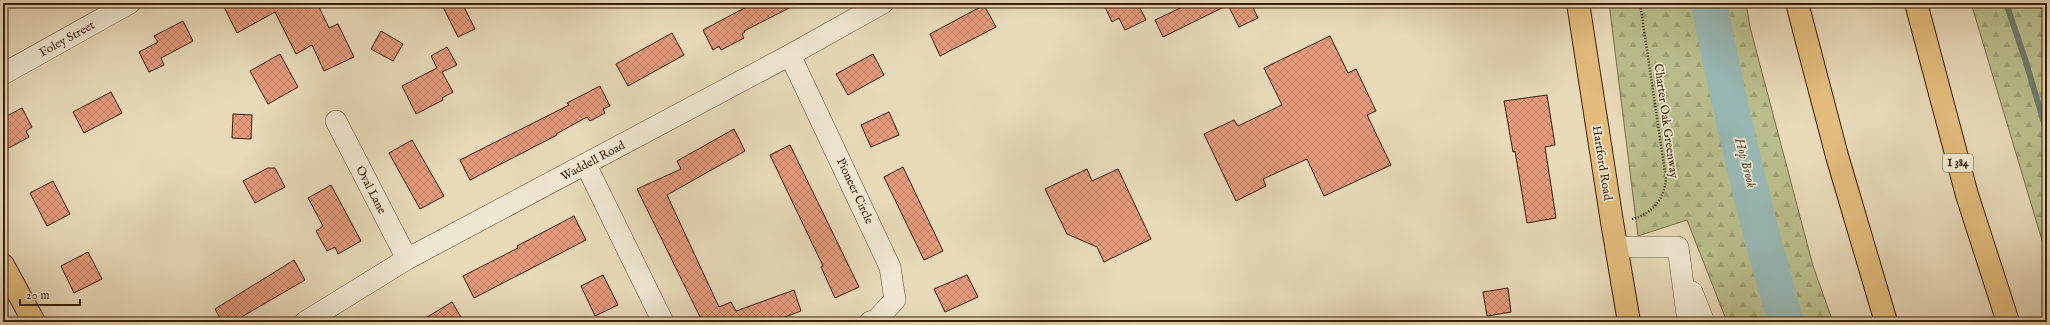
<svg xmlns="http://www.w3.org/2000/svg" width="2050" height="325" font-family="'IM FELL English',serif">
  <defs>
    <pattern id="forest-firs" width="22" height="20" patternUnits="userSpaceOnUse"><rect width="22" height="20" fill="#babe8c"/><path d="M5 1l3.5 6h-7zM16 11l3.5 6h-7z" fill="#a0a377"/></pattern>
    <pattern id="building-cross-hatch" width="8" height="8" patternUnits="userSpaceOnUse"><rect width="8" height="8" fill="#e59b7c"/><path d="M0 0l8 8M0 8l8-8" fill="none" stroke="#ba7e63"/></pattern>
  </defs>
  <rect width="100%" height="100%" fill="#e8dab9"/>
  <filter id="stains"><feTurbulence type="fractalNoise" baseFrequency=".005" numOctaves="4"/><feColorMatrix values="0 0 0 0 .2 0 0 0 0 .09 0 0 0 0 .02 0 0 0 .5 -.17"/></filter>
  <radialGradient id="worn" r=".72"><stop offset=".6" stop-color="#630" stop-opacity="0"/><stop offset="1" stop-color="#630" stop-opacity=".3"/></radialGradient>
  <path fill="url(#forest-firs)" stroke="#786e47" d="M1609 3H1746L1750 27 1813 266 1833 322H1727L1687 220 1638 236Z
    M1971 3H2047V257Z"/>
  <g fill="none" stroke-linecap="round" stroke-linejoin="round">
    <path stroke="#717b6e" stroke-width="6" d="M2006 3 2025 59 2047 133"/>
    <path stroke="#98b9b6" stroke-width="36" d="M1709 3C1730 110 1755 217 1786 322"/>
  </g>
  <path fill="url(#building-cross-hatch)" stroke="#371e02" d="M222 3H317L329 28 338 24 354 57 324 71 312 45 296 54 275 12 237 33Z
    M441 3H462L475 29 458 37Z
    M754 3H799L744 31 745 32 742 34 744 38 721 50 719 46 713 50 703 30Z
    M1103 3H1150L1140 8 1146 20 1125 30 1119 18 1112 22Z
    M1191 3H1251L1258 18 1239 27 1228 5 1163 37 1155 20Z
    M984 5 996 27 940 56 930 34Z
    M183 21 193 41 161 58 164 65 149 72 139 52 158 42 154 36Z
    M381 31 403 44 393 61 371 49Z
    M672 33 684 55 628 86 616 64Z
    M1330 36 1348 73 1356 69 1376 111 1367 115 1391 165 1324 196 1307 159 1263 179 1266 186 1236 201 1204 134 1234 120 1238 126 1282 105 1264 68Z
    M447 47 457 65 442 72 453 92 442 98 443 100 416 114 402 86 437 68 431 56Z
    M280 54 298 87 268 104 250 71Z
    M873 54 884 75 848 95 836 74Z
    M600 86 610 106 603 109 605 113 590 121 587 117 556 134 557 135 470 180 460 160 569 105 567 103Z
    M111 92 122 113 84 133 73 112Z
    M1547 95 1555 145 1545 147 1556 218 1527 223 1515 151 1513 152 1504 101Z
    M22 108 32 127 26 131 29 137 3 151V118Z
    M889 112 899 135 871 147 861 125Z
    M233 114 252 115 251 139 232 138Z
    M734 129 745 151 667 195 719 307 731 302 736 311 794 290 801 311 772 322H688L700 317 637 189 681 169 677 161Z
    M412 140 444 196 420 209 389 153Z
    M790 145 859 287 835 298 821 267 823 266 770 155Z
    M903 167 943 251 924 260 884 177Z
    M268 168H275L285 187 255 203 243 181Z
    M1087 169 1092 181 1118 169 1151 239 1104 262 1097 247 1067 234 1045 189Z
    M53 181 70 214 47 226 30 193Z
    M331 185 361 241 338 254 335 247 327 251 316 231 323 226 308 198Z
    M574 216 586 240 474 298 463 276 518 248 517 246Z
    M88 252 102 279 74 293 61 266Z
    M294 260 305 280 233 322H222L215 309Z
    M603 275 618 305 595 316 581 286Z
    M967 275 978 297 945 312 934 289Z
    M1508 288 1511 312 1487 316 1483 292Z
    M452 302 464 322H419Z"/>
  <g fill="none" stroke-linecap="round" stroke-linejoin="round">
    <g stroke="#634d30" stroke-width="22">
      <path id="minor" d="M790 55 890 267 895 300 876 320 870 322
        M3 74 130 3
        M336 121 407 259
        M586 165 663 322
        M1616 247H1678L1688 322
        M1692 292 1704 322
        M305 322 407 259 790 55 883 3"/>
    </g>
    <g stroke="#371e02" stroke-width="24">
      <path id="major" d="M1578 3 1612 222 1629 322
        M3 265 34 322"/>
    </g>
    <g stroke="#371e02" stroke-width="24">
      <path id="highway" d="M1797 3 1837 156 1886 322
        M1916 3 1967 195 2008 322"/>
    </g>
    <path stroke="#371e02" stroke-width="2.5" stroke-dasharray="1 2" stroke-linecap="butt" d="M1632 219C1652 214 1664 200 1666 179L1640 3"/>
    <use href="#minor" stroke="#f0e7d2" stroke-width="21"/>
    <use href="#major" stroke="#e4bd7c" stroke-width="22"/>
    <use href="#highway" stroke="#e4bd7c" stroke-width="22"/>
  </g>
  <g text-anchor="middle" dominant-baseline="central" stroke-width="3.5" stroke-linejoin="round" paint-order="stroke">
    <rect fill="#f0e7d2" stroke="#6e5a40" stroke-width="1" x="1943" y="154" width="30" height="18" rx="3"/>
    <g font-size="11" font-weight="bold" fill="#371e02">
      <text x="1958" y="163">I 384</text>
    </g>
    <g font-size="12" fill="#371e02" stroke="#f0e7d2">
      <text transform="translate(67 39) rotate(-29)">Foley Street</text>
      <text transform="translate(1666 121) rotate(82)">Charter Oak Greenway</text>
      <text transform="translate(593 161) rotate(-28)">Waddell Road</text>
      <text transform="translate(1602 163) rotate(81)">Hartford Road</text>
      <text transform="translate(371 190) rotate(63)">Oval Lane</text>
      <text transform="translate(855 191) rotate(65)">Pioneer Circle</text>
    </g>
    <g font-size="13" font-style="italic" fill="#544c38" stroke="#f0e7d2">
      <text transform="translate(1745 163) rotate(75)">Hop Brook</text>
    </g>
  </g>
  <rect width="2050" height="325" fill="none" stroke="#e8dab9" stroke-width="16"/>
  <rect x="4" y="4" width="2042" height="317" fill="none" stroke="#371e02" stroke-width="2"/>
  <rect x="8" y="8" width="2034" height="309" fill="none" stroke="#371e02"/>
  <path d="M20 299v6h60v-6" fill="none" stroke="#371e02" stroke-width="2"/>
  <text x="26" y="299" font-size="12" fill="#371e02" stroke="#f0e7d2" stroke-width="3" paint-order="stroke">20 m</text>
  <rect width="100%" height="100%" filter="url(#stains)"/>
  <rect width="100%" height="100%" fill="url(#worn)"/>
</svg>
